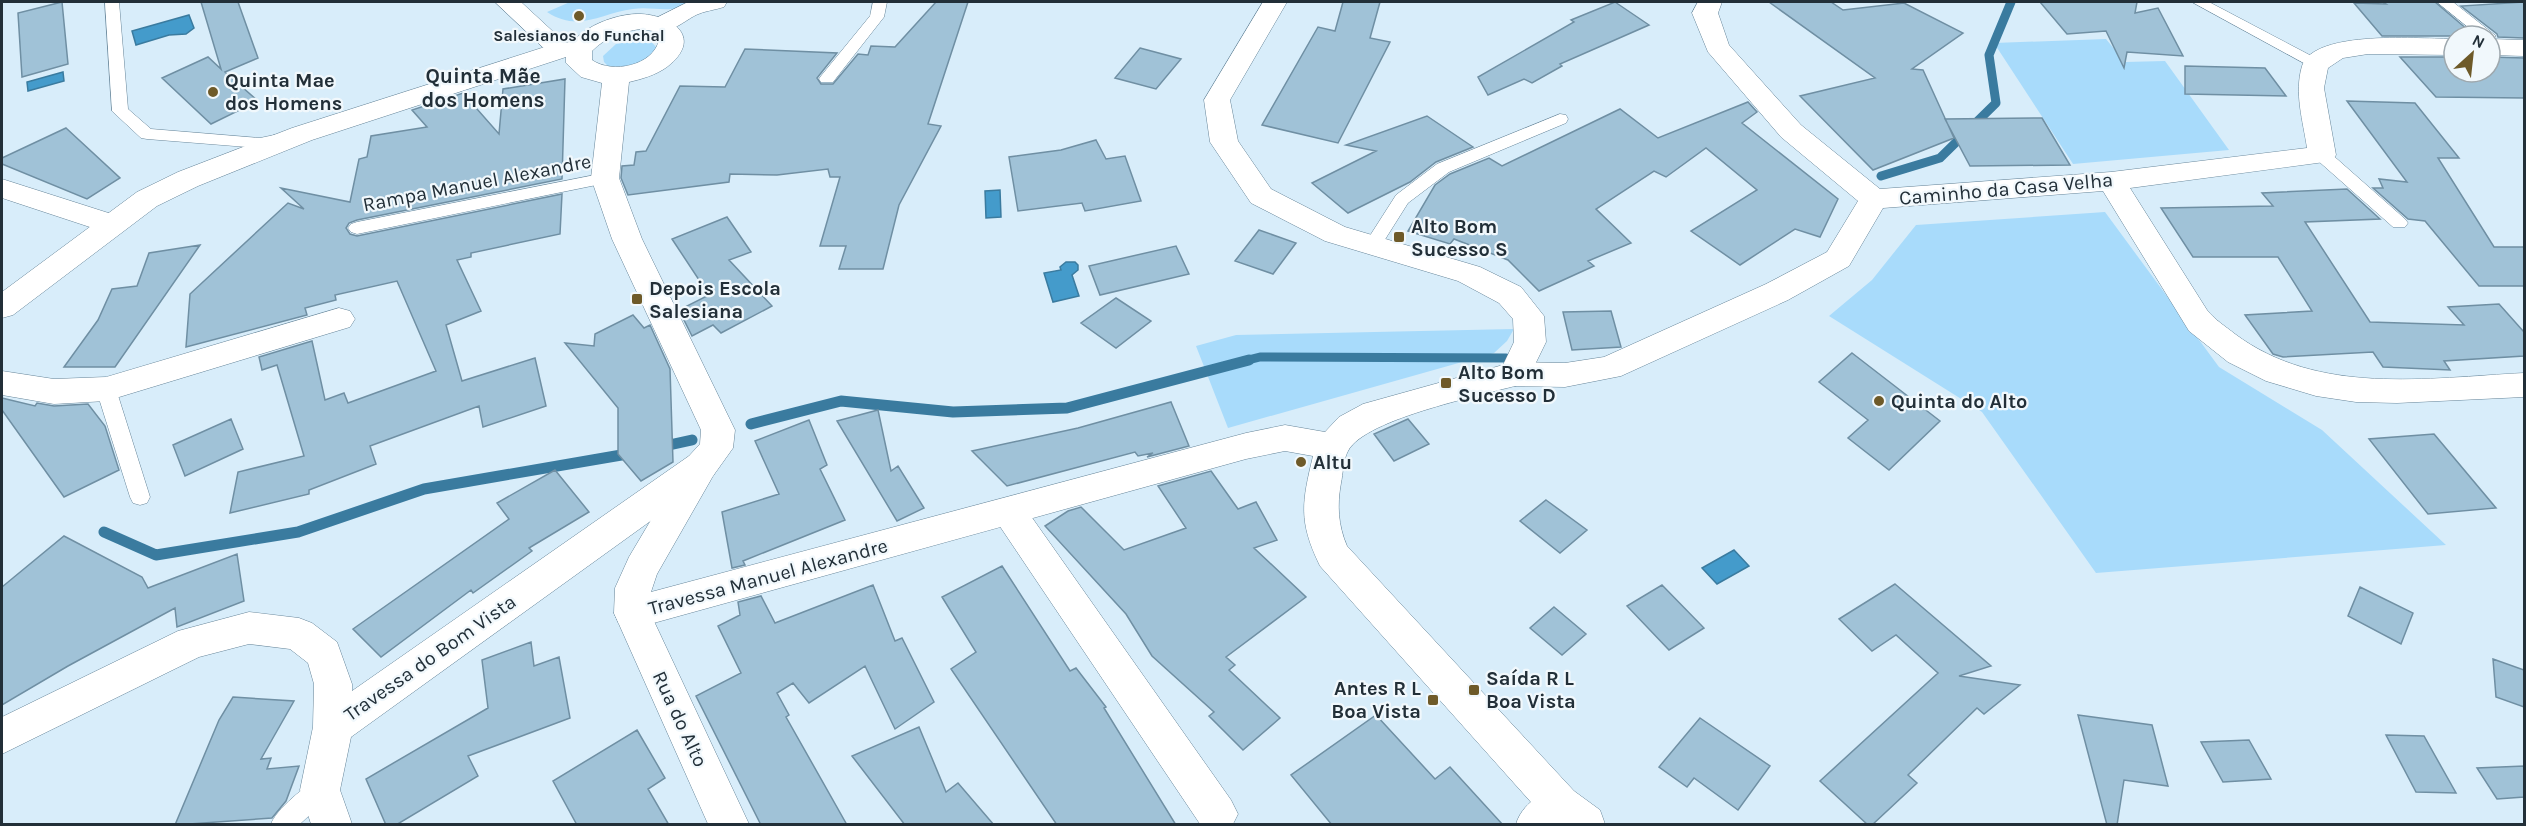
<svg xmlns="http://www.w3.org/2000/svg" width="2526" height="826" font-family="Karla,sans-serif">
  <rect width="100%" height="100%" fill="#d8edfa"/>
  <path fill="#a8dbfb" d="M570 2H699C690 4 680 9 671 9 659 10 646 7 633 9 601 13 579 33 547 12Z
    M638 39C647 40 653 41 657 49L640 67H609L604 62 603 56 616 44Z
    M2106 39 2125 62 2165 61 2229 150 2073 164 1994 43Z
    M2105 212 2219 367 2322 430 2446 545 2096 573 1982 412 1829 316 1872 280 1916 225Z
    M1514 329 1507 341 1494 353 1228 428 1196 346 1236 335Z"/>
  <path fill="#449bcb" stroke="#3a7b9f" stroke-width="1.5" d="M189 15 194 28 186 34 169 35 136 45 132 31Z
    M63 72 64 81 28 91 27 82Z
    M1000 190 1001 217 986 218 985 191Z
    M1066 262H1075L1078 265V270L1072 275 1079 296 1053 302 1044 273 1061 270 1060 267Z
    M1734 550 1749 566 1717 584 1702 568Z"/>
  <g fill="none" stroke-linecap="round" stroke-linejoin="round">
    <path stroke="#3a7b9f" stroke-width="9" d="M1881 176 1940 158 1996 103 1989 55 2011 2
      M1244 361 1260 357 1506 358"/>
    <path stroke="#3a7b9f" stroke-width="11" d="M751 424 841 401 953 412 1067 408 1249 360
      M660 447 692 440
      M104 532 156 555 298 532 424 489 633 453"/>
  </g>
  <path fill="#a0c2d7" stroke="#6f8fa3" stroke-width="1.5" d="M62 2 68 64 22 77 18 13Z
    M201 2H238L258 58 225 72 258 101 211 124 162 78 208 57 221 69Z
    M936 2H968L928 124 941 126 899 205 883 269H839L846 246H820L840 177H830L828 169 777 175 730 174 729 182 628 195 621 178 622 166 634 165 636 152 646 151 680 86 725 87 745 49 837 53 817 78 821 84H833L858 54 868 55 871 46 895 47Z
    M1343 2H1380L1370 38 1390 42 1338 143 1262 125 1318 27 1335 31Z
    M1615 2 1649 25 1560 64 1562 66 1532 83 1524 79 1488 95 1478 77 1574 22 1571 20Z
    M1769 2H1831L1843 10 1904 3 1963 33 1912 69 1923 70 1954 138 1873 170 1800 96 1875 78Z
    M2040 2H2137L2135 13 2158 8 2183 56 2127 52 2124 68 2106 31 2067 34Z
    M2383 2H2435L2475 36H2382L2354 3 2386 4Z
    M2524 2V38L2498 37 2497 34 2461 6Z
    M1140 48 1181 59 1156 89 1115 78Z
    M2400 57H2454V72H2490V57L2524 58V98L2436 97Z
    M2185 66 2265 68 2286 96 2185 94Z
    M565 79 562 179 357 220 349 223 346 228 350 234 357 236 562 194 560 234 471 253V257L457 260 481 311 446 325 462 381 535 358 546 406 483 427 479 406 370 446 376 464 309 490V494L230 513 238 472 304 456 277 365 262 370 259 357 312 341 325 400 344 393 348 403 436 371 397 281 335 295 336 300 305 308 307 315 186 347 190 294 288 203 304 209 281 188 350 202 359 159 367 157 371 136 427 127 412 110 463 93 499 134 503 89Z
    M2347 101 2415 103 2459 158H2438L2494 247H2524V286H2479L2425 221 2408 219 2373 188H2383L2379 179 2407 182Z
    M1748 102 1757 112 1742 123 1838 199 1820 237 1795 229 1740 265 1691 231 1757 190 1706 148 1666 177 1654 171 1596 209 1631 243 1588 261 1594 266 1539 291 1508 260 1454 239 1450 244 1408 231 1435 185 1450 174 1489 158 1502 166 1620 109 1658 138Z
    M1427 116 1473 147 1436 162 1410 182 1348 213 1312 183 1376 151 1346 145Z
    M2042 118 2070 165 1970 166 1945 119Z
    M66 128 120 178 87 199 2 164V158Z
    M1096 140 1106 159 1125 156 1141 201 1085 211 1082 203 1018 211 1009 157 1061 150Z
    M2347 189 2380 219 2305 222 2370 322 2464 325 2448 307 2499 304 2524 332V356L2444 361 2450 370 2383 367 2373 352 2283 357 2273 354 2245 315 2312 311 2278 257H2193L2161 208 2273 206 2262 193Z
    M727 217 751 252 729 260 772 306 721 333 713 325 692 336 679 310 709 295 672 239Z
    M1259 230 1296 243 1273 274 1235 261Z
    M200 245 115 367H64L98 320 112 289 137 286 149 253Z
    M1176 246 1189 274 1100 295 1089 266Z
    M1116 298 1151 321 1116 348 1081 323Z
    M1611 311 1621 347 1572 350 1563 312Z
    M633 315 644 328 650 325 670 369 673 462 641 481 618 454V408L565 343 594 346 595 334Z
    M1852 353 1940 421 1889 470 1848 438 1868 420 1819 382Z
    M2 398 35 406 37 403 54 406 88 404 105 426 119 470 64 497 2 410Z
    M1171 402 1189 446 1147 457 1153 453 1138 456 1135 452 1007 486 972 451 1078 428Z
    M878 410 891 471 898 466 924 508 897 521 837 421Z
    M231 419 243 449 185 476 173 445Z
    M1408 419 1429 444 1394 461 1374 434Z
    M809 420 827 465 820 469 845 520 743 561 745 565 732 568 722 512 779 494 755 441Z
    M2434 434 2496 508 2428 514 2369 439Z
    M555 470 589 512 529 548 532 551 473 593 471 590 381 657 353 629 509 519 497 503Z
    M1211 471 1238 509 1256 502 1277 540 1254 548 1306 597 1226 657 1235 665 1229 670 1280 718 1243 750 1209 716 1214 712 1152 656 1126 614 1045 526 1068 511 1081 507 1124 550 1186 528 1158 486Z
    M1546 500 1587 530 1560 553 1520 521Z
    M64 536 142 577 148 588 237 554 244 601 177 627 175 608 68 666 2 705V587Z
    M1002 566 1070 671 1076 668 1106 707 1104 708 1176 825H1057L951 669 976 652 942 597Z
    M1895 584 1991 666 1959 676 2020 685 1984 714 1977 708 1908 775 1917 783 1872 825H1868L1820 781 1938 673 1896 635 1872 651 1839 619Z
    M873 585 895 641 902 638 934 702 895 729 865 666 809 703 793 683 777 693 789 715 786 717 847 825H761L696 696 741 673 718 626 740 615 738 602 761 596 775 623Z
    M1662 585 1704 628 1669 650 1627 606Z
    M2360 587 2413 613 2401 644 2348 616Z
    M1554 607 1586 634 1562 655 1530 628Z
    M531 642 534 666 559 657 570 718 468 756 478 776 396 825H386L366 779 488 708 482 660Z
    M2493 659 2524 670V707L2496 697Z
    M233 697 294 701 261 759 271 758 267 769 299 766 286 801 272 818 175 825 219 720Z
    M1376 715 1435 779 1450 767 1503 825H1332L1291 775Z
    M2078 715 2152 725 2168 786 2124 780 2117 825H2107Z
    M1700 718 1770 766 1738 810 1694 778 1687 787 1659 767Z
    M919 727 946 792 958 783 994 825H905L852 756Z
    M637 730 665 778 648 789 669 825H577L553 781Z
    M2386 735 2424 736 2456 793 2416 792Z
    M2249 740 2271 779 2223 782 2201 742Z
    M2524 766V797L2497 799 2477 768Z"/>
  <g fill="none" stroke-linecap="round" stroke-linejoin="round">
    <g stroke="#668599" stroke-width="1">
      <path id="lane" d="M105 2H119L128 109 151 129 260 138 279 134 285 135 287 139 285 143 260 148 147 139 141 138 112 111Z
        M873 2H887L884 17 833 82H821L819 79 821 76 870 16Z
        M2192 2H2209L2321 61 2324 64 2321 67H2311Z
        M2437 2H2453L2496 36 2490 40V36H2479Z
        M1560 114 1566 115 1568 119 1566 123 1449 172 1408 203 1379 249H1367L1364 245 1396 195 1437 164Z
        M2322 150 2328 151 2405 219 2408 223 2405 227H2393L2316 159 2314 155 2316 151Z
        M605 173 611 174 613 178 611 182 357 234 351 232 348 228 351 224 357 222Z
        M106 382 113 384 116 389 150 497 147 503 140 505 133 503 130 497 96 389 99 384Z
        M320 779 328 782 332 790 328 798 300 824H271C276 810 306 784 320 779Z"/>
    </g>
    <g stroke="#668599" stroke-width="1">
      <path id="street" d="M495 2H521L573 50 569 55 560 58 551 55Z
        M688 2H727L724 7C715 10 704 11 696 15 681 23 670 35 652 30L648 25 652 20Z
        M1698 2H1722L1718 13 1729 45 1801 125 1880 189 2111 172 2307 148C2303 121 2294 93 2302 66 2314 29 2423 39 2454 39V55L2368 54 2343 58 2328 68 2324 88 2336 155 2332 161 2130 188 2207 310C2215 320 2225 326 2235 334 2318 396 2427 378 2524 373V397L2397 403 2356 402 2316 396 2266 381 2228 362 2189 331 2103 191 1883 208 1849 266 1788 300 1621 376 1565 387 1515 386 1504 383 1499 374 1504 365 1515 362 1565 363 1604 357 1766 284 1827 252 1858 201 1781 137 1708 52 1692 13Z
        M2490 39 2524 40V56L2490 55Z
        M2 179 121 217 126 224 121 231 111 234 2 198Z
        M339 308 350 311 355 319 350 327 106 401 54 404 2 395V371L54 379 106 377Z
        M701 453 713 456 718 466 713 476 351 737 340 790 352 824H311L300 790 313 727 314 684 308 663 290 649 249 644 199 657 2 754V717L178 631 249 612 299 618 312 623 337 642 352 684V691L689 456Z
        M1009 498 1021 502 1231 800 1238 814 1233 824H1200L997 522 992 512 997 502Z
        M632 597 645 602 749 824H708L614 613 619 602Z
        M1560 786 1574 791 1580 805 1574 819 1567 824H1516C1522 804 1541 793 1560 786Z"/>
    </g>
    <g stroke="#668599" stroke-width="1">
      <path id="secondary" d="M1263 2H1287L1230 100 1238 141 1271 189 1345 227 1480 267 1521 287 1544 316 1546 342 1526 383C1488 394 1365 418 1348 451 1343 460 1343 474 1341 483 1337 505 1338 525 1347 546L1574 791 1600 810 1605 824H1553L1546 819 1320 566C1298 521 1302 502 1313 456L1285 451 1246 459 632 629 619 624 614 613 615 588 629 557 689 456 700 444 701 430 612 239 591 178 602 83 581 77 566 63V57L312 140 198 186 157 206 13 315 2 318V292L137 192 178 172 292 128 551 45C557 43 568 44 573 40 578 37 583 32 588 29 602 20 625 13 641 14 675 16 703 39 667 67 656 75 642 79 629 82L619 178 642 239 735 430 733 448 713 476 657 574 651 592 1246 433 1285 425 1325 432 1339 417 1363 404 1503 365 1514 342 1513 319 1499 303 1458 281 1325 241 1251 203 1214 148 1210 142 1204 100ZM640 29 653 31 659 40C653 66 612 74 592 60V51C606 37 621 32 640 29Z"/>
    </g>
    <use href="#lane" fill="#fff" fill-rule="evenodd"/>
    <use href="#street" fill="#fff" fill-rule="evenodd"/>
    <use href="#secondary" fill="#fff" fill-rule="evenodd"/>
  </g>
  <g fill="#6e5a29" stroke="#f1f8fc" stroke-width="2">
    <circle cx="579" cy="16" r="6"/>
    <circle cx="213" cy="92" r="6"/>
    <rect x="1393" y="231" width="12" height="12" rx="3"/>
    <rect x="631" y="293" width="12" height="12" rx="3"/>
    <rect x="1440" y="377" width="12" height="12" rx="3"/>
    <circle cx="1879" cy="401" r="6"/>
    <circle cx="1301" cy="462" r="6"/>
    <rect x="1468" y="684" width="12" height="12" rx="3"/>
    <rect x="1427" y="694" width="12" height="12" rx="3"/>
  </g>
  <g text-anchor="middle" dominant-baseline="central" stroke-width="4.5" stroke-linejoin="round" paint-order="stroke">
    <g font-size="16" font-weight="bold" fill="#222f38" stroke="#f1f8fc">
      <text x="579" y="35">Salesianos do Funchal</text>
    </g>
    <g font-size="20" font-weight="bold" fill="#222f38" stroke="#f1f8fc" text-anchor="start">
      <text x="225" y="80">Quinta Mae<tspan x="225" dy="23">dos Homens</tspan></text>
      <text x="1411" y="226">Alto Bom<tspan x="1411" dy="23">Sucesso S</tspan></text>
      <text x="649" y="288">Depois Escola<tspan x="649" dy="23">Salesiana</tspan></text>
      <text x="1458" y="372">Alto Bom<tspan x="1458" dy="23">Sucesso D</tspan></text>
      <text x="1891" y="401">Quinta do Alto</text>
      <text x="1313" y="462">Altu</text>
      <text x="1486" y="678">Saída R L<tspan x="1486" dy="23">Boa Vista</tspan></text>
      <text x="1421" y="688" text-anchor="end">Antes R L<tspan x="1421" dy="23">Boa Vista</tspan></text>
    </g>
    <g font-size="20" fill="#222f38" stroke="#f1f8fc">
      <text transform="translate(477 183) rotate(-11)">Rampa Manuel Alexandre</text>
      <text transform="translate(2006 189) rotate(-5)">Caminho da Casa Velha</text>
      <text transform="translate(768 577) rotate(-15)">Travessa Manuel Alexandre</text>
      <text transform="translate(430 658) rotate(-35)">Travessa do Bom Vista</text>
      <text transform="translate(680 719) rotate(65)">Rua do Alto</text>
    </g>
    <g font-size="21" font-weight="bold" fill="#222f38" stroke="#f1f8fc">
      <text x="483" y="76">Quinta Mãe<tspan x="483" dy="24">dos Homens</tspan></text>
    </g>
  </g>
  <rect width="2526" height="826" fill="none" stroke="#222f38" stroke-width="6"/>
  <g transform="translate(2472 54) rotate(27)"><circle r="28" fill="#f1f8fc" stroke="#9ea8ae" stroke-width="1.5"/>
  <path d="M0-4.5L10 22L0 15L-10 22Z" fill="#6e5a29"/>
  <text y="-9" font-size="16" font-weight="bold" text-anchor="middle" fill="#222f38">N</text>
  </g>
</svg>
